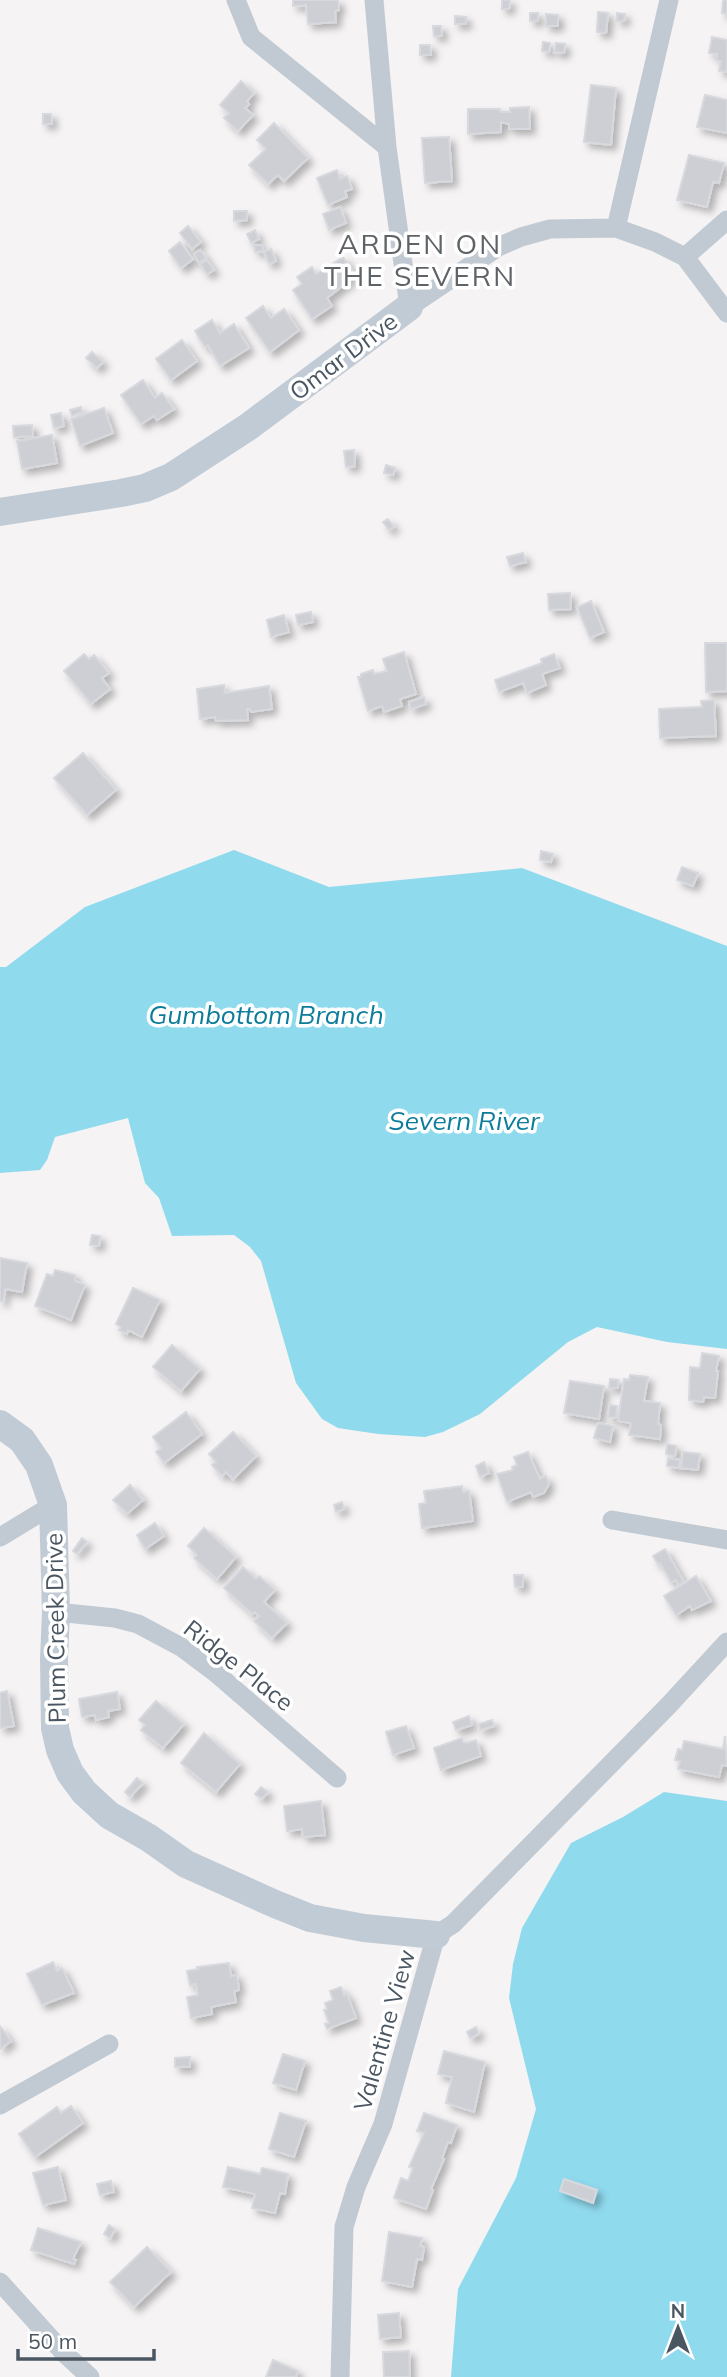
<svg xmlns="http://www.w3.org/2000/svg" width="727" height="2377" font-family="Mulish,sans-serif">
  <defs>
    <filter id="shadow"><feDropShadow dx="5" dy="5" stdDeviation="3.5" flood-color="#0004"/></filter>
  </defs>
  <rect width="100%" height="100%" fill="#f5f3f3"/>
  <path fill="#90daee" d="M234 850 329 887 522 868 727 946V1349L667 1342 597 1327 568 1342 480 1414 443 1432 425 1437 378 1434 338 1428 322 1419 296 1383 261 1261 250 1247 234 1235 172 1236 159 1198 145 1183 128 1118 55 1137 47 1160 40 1170 0 1173V967H6L85 907Z
    M664 1792 727 1801V2377H451L458 2289 516 2178 536 2109 509 1998 513 1964 522 1928 571 1843 623 1817Z"/>
  <path fill="#cdcfd5" stroke="#d7d9de" stroke-width="2" filter="url(#shadow)" d="M293 0H338L339 10 335 11 336 22 308 24 306 5 293 6Z
    M502 0H510L509 9H502Z
    M723 0H727V14L722 13Z
    M598 12 608 13 606 33 597 32Z
    M530 13H538V21H530Z
    M617 13 625 14 624 21H617Z
    M546 14 558 15V26H546Z
    M455 16 466 17V24H455Z
    M433 26H441L442 36H434Z
    M712 37 727 40V72L719 71 721 61 716 60 717 54 709 53Z
    M543 42 550 43 549 52 542 51Z
    M556 43 565 44 564 53 554 52Z
    M420 45H430L431 55H420Z
    M241 81 254 93 247 101 249 104 245 108 253 115 238 131 224 118 229 113 220 105Z
    M591 85 616 88 611 145 584 142Z
    M705 95 727 100V133L697 127Z
    M529 107 530 129H509V124L501 122V132L468 134V109H500V112H510V108Z
    M43 114H51L52 124H43Z
    M274 123 308 158 284 181 278 175 268 184 249 165 266 149 257 140Z
    M449 137 452 181 425 183 422 138Z
    M689 155 724 163 719 183 713 182 707 207 677 200Z
    M337 170 340 179 347 176 352 189 345 191 347 197 328 205 317 178Z
    M340 207 346 223 329 230 323 214Z
    M234 211H247V220L234 221Z
    M188 226 201 242 192 249 180 233Z
    M255 230 259 239 251 243 247 234Z
    M180 242 193 259 181 268 169 251Z
    M254 245H263V251L255 252Z
    M271 249 276 261 269 264 264 252Z
    M200 250 206 258 199 263 194 254Z
    M343 257 353 272 347 275 350 280 327 298 332 306 312 319 293 290 302 284 297 277 312 267 316 274Z
    M207 260 214 270 207 274 200 264Z
    M263 306 271 318 284 309 299 330 270 352 246 318Z
    M212 320 220 333 234 324 249 348 220 366 208 345 205 347 195 331Z
    M182 340 197 361 171 380 156 359Z
    M92 352 103 362 97 368 86 358Z
    M143 380 155 398 162 393 174 409 157 420 154 416 141 424 121 395Z
    M81 407 82 412 72 416 70 410Z
    M104 408 113 433 80 446 71 419Z
    M61 413 64 426 54 428 51 415Z
    M32 425 33 436 14 437 13 426Z
    M52 435 57 463 22 469 17 441Z
    M354 450 355 466 346 467 344 451Z
    M386 465 395 468 393 475 384 473Z
    M388 519 394 527 389 530 383 522Z
    M523 553 526 562 510 566 507 557Z
    M570 593 571 609 549 610 548 594Z
    M591 601 604 632 590 638 577 607Z
    M311 612 313 622 298 625 296 615Z
    M284 615 289 632 271 637 267 620Z
    M705 643H727V691L706 692Z
    M404 652 416 694 400 699 402 706 384 712 382 706 368 711 358 677H361V674L373 670 374 674 387 671 383 659Z
    M84 654 89 659 94 655 109 673 102 678 110 689 91 704 64 671Z
    M554 654 560 668 542 674 546 685 527 693 523 683 499 692 495 680 542 663 541 659Z
    M224 685 225 693 269 686 272 709 251 712 250 709H247L248 720 216 721 215 717 200 719 197 689Z
    M424 697 426 704 411 709 409 702Z
    M714 700 716 736 660 738 659 709 702 707 701 701Z
    M83 753 116 790 87 815 54 778Z
    M541 851 553 854 551 862 540 860Z
    M682 867 698 873 693 886 677 880Z
    M92 1235 100 1236 99 1246 90 1245Z
    M0 1258 27 1263 22 1292 5 1289 3 1302 0 1301Z
    M55 1270 75 1275V1281L85 1285 71 1320 35 1306 47 1274 53 1276Z
    M133 1288 160 1300 142 1337 128 1330 127 1334 119 1330 121 1327 116 1324Z
    M172 1345 200 1369 181 1391 153 1367Z
    M702 1353 719 1356 716 1371H718L715 1398 704 1397 703 1402 689 1400 690 1367 700 1368Z
    M630 1375 648 1377 644 1401 660 1403 658 1424 661 1425 660 1439 629 1435 631 1423 618 1421 624 1379 629 1380Z
    M610 1379 618 1380V1388H609Z
    M570 1381 604 1386 599 1419 564 1413Z
    M610 1405 617 1406 616 1418 608 1417Z
    M186 1412 202 1434 164 1463 156 1452 161 1448 153 1437Z
    M598 1423 613 1426 610 1442 594 1438Z
    M233 1432 256 1456 233 1479 226 1472 222 1476 212 1465 216 1462 209 1454Z
    M667 1444 676 1446 675 1456 666 1454Z
    M528 1452 540 1479 546 1476 549 1484 544 1493 533 1497 531 1492 507 1502 497 1474 513 1470 512 1467 517 1465 514 1457Z
    M683 1452 700 1454 698 1470 681 1468Z
    M668 1458 680 1460 679 1468 667 1466Z
    M484 1462 489 1473 480 1477 476 1466Z
    M130 1485 143 1500 127 1514 113 1500Z
    M462 1486 463 1492 469 1491 473 1521 422 1528 419 1504 426 1503 424 1491Z
    M342 1502 344 1509 336 1512 334 1505Z
    M155 1523 164 1536 145 1549 137 1535Z
    M204 1528 236 1557 217 1579 194 1558 197 1555 188 1546Z
    M82 1538 87 1542 77 1554 73 1551Z
    M665 1549 684 1582 678 1585 676 1580 671 1582 660 1563 658 1564 653 1556Z
    M243 1567 256 1579 259 1576 275 1590 264 1602 287 1623 272 1638 254 1621 259 1616 255 1612 252 1614 224 1588Z
    M514 1575H523V1587H515Z
    M696 1576 711 1601 692 1610 690 1606 676 1615 664 1596Z
    M7 1691 14 1726 0 1728V1693Z
    M117 1692 120 1709 108 1711 109 1717 96 1720 95 1715 82 1717 79 1699Z
    M156 1701 184 1724 163 1748 141 1730 145 1725 139 1720Z
    M469 1716 472 1725 456 1730 453 1722Z
    M492 1720 494 1726 480 1730 479 1724Z
    M406 1726 414 1748 393 1755 386 1732Z
    M204 1733 240 1764 216 1792 181 1763Z
    M725 1736 727 1766 722 1765 719 1777 678 1769 680 1761 675 1760 678 1749 682 1750 684 1741 723 1749Z
    M462 1738 463 1742 467 1743 476 1740 481 1756 441 1770 434 1748Z
    M137 1778 143 1783 130 1797 125 1792Z
    M261 1787 268 1792 262 1799 255 1794Z
    M321 1801 325 1835 303 1837 302 1829 287 1831 284 1806Z
    M53 1962 57 1971 62 1968 74 1993 42 2005 27 1974Z
    M229 1963 231 1976 237 1975 239 1990 234 1991 236 2002 211 2007 212 2014 191 2018 187 1997 198 1995 196 1984 190 1985 187 1971 198 1969 197 1967Z
    M341 1987 344 1995 347 1994 356 2018 327 2029 325 2024 329 2023 324 2010 327 2009 325 2003 333 2000 330 1991Z
    M0 2026 11 2041 0 2049Z
    M476 2027 479 2034 470 2038 467 2032Z
    M444 2051 485 2062 474 2112 446 2103 452 2077 438 2074Z
    M283 2054 305 2061 296 2090 273 2083Z
    M190 2057V2067H175V2058Z
    M71 2106 83 2123 35 2157 19 2134 57 2107 61 2113Z
    M280 2113 306 2121 294 2157 269 2149Z
    M424 2113 457 2125 451 2143 448 2142 442 2158 444 2159 431 2189 433 2190 426 2209 394 2198 401 2178 408 2181 413 2168 409 2167 424 2133 417 2131Z
    M58 2167 66 2200 43 2205 33 2173Z
    M228 2167 260 2174 262 2168 288 2174 285 2194 280 2193 275 2213 252 2208 255 2194 223 2187Z
    M564 2179 597 2190 593 2203 560 2191Z
    M111 2181 114 2192 100 2195 97 2184Z
    M109 2225 115 2229 110 2238 104 2234Z
    M38 2228 81 2242 73 2259 76 2260 74 2264 31 2250Z
    M389 2232 422 2238 420 2246 424 2247 422 2260 417 2259 412 2287 382 2281Z
    M147 2247 171 2272 134 2307 110 2282Z
    M399 2313 401 2337 380 2339 378 2315Z
    M409 2351 410 2377H384L383 2352Z
    M273 2360 298 2371 296 2377H266Z"/>
  <g fill="none" stroke-linecap="round" stroke-linejoin="round">
    <path stroke="#c1cad2" stroke-width="19" d="M236 0 251 37 387 147
      M374 0 387 147 409 307 498 247 521 237 550 229 616 228 655 242 685 257 727 313
      M616 228 669 0
      M685 257 727 220
      M612 1520 727 1540
      M0 1537 53 1505
      M56 1612 115 1618 138 1624 181 1647 217 1674 337 1778
      M0 2105 109 2044
      M0 2282 63 2352 90 2377
      M340 2377 344 2227 356 2187 383 2124 436 1935 453 1924 668 1706 727 1642"/>
    <path stroke="#c1cbd6" stroke-width="28" d="M0 512 121 493 145 488 171 477 248 427 409 307
      M0 1424 22 1440 39 1465 53 1505 56 1612 54 1659 55 1728 60 1750 70 1773 84 1792 109 1815 149 1838 186 1864 275 1904 310 1918 364 1928 436 1935"/>
  </g>
  <g text-anchor="middle" dominant-baseline="central" stroke-width="7" stroke-linejoin="round" paint-order="stroke">
    <g font-size="24" fill="#4a5661" stroke="#fff">
      <text transform="translate(343 356) rotate(-37)">Omar Drive</text>
      <text transform="translate(55 1628) rotate(-91)">Plum Creek Drive</text>
      <text transform="translate(239 1665) rotate(38)">Ridge Place</text>
      <text transform="translate(384 2030) rotate(-74)">Valentine View</text>
    </g>
    <g font-size="26" font-style="italic" fill="#0c7c9b" stroke="#fff">
      <text x="266" y="1014">Gumbottom Branch</text>
      <text x="464" y="1120">Severn River</text>
    </g>
    <g font-size="28" letter-spacing="2" fill="#5f6368" stroke="#fff">
      <text x="420" y="243">ARDEN ON<tspan x="420" dy="32">THE SEVERN</tspan></text>
    </g>
  </g>
  <g transform="translate(678 2328)" stroke="#ffffff" stroke-width="5" paint-order="stroke">
  <path d="M0-5L12 26L0 18L-12 26Z" fill="#4a5661"/>
  <text y="-10" font-size="19" font-weight="bold" text-anchor="middle" fill="#4a5661">N</text>
  </g>
  <path d="M18 2349v10h136v-10" fill="none" stroke="#4a5661" stroke-width="3.5"/>
  <text x="28" y="2349" font-size="21" fill="#4a5661" stroke="#ffffff" stroke-width="5" paint-order="stroke">50 m</text>
</svg>
